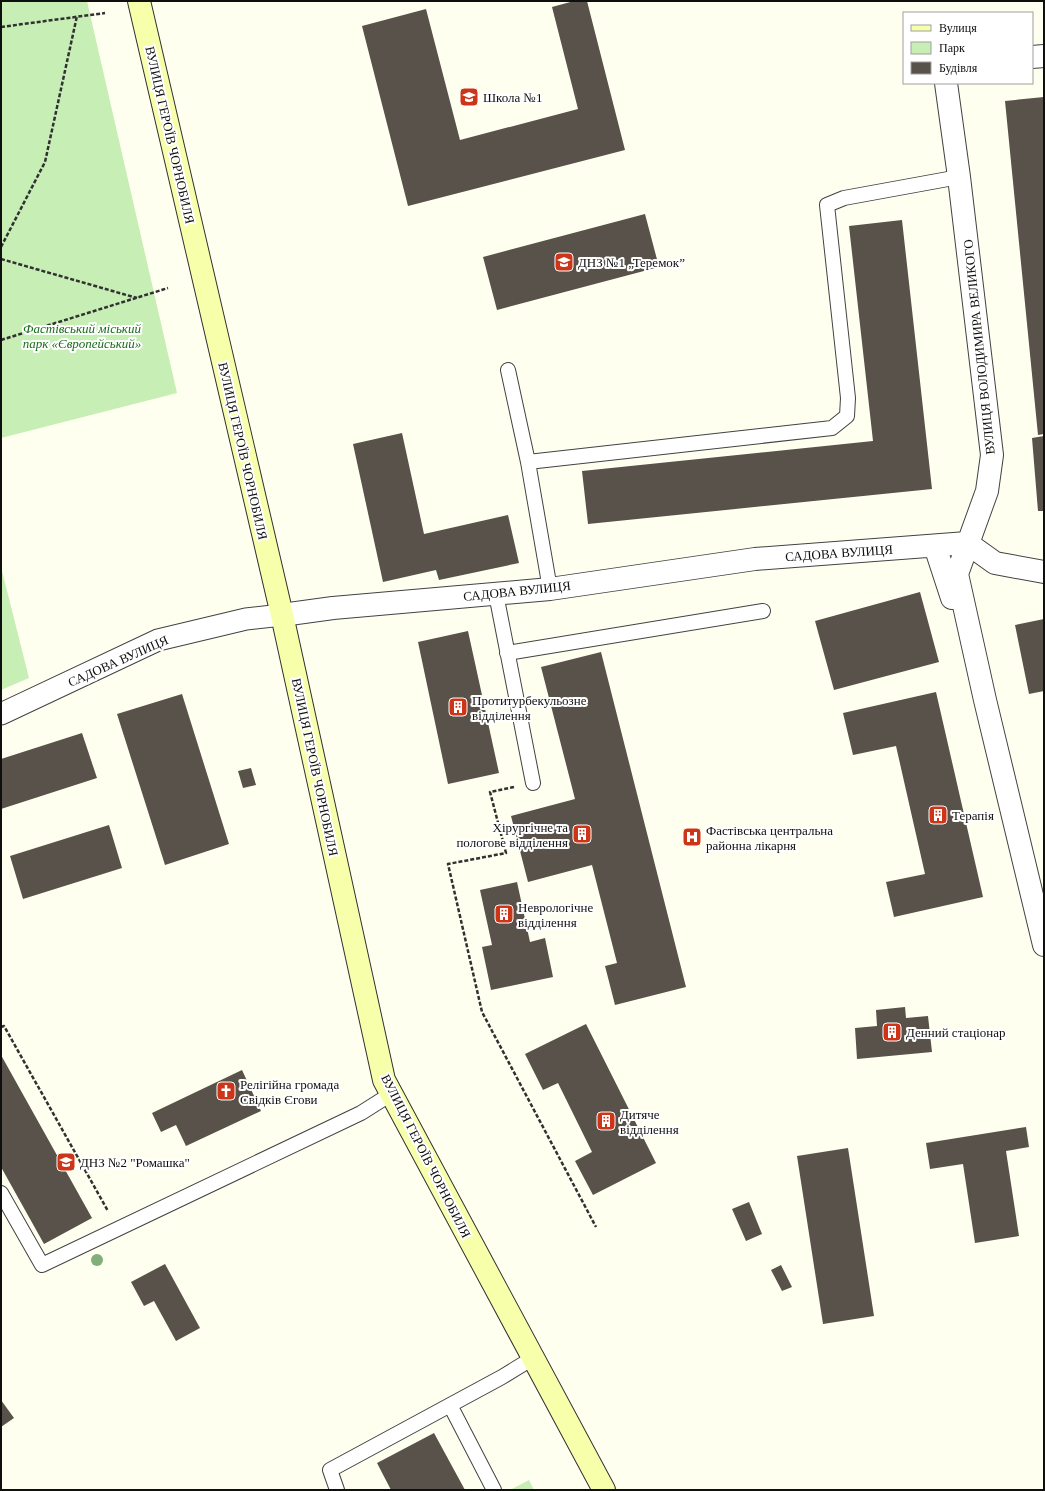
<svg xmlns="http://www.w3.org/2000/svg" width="1045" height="1491" font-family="Georgia,serif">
  <rect width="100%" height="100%" fill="#fffff0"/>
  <path fill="#c7eeb5" d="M1 1H87L177 393 1 438Z
    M1 567 29 678 1 690Z
    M529 1480 534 1490H510Z"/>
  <path fill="#58524a" d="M574 1H587L625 150 408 206 362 26 426 9 460 140 578 109 552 7Z
    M1044 97V434L1038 435 1005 101Z
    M645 214 659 267 497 310 483 257Z
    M902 220 932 489 588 524 582 471 873 441 849 226Z
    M402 433 424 534 508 515 519 563 439 580 436 570 383 582 353 444Z
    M1044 436V511H1038L1032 438Z
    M920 592 939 662 834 690 815 621Z
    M1044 619V691L1029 694 1015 625Z
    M468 631 499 773 448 784 418 642Z
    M601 652 686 987 615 1005 605 966 617 963 592 865 528 882 511 816 575 799 541 667Z
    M936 692 983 897 894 917 886 882 925 874 896 746 853 755 843 713Z
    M182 694 229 844 165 865 117 714Z
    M82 733 97 778 1 809V759Z
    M251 768 256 785 243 788 238 771Z
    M109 825 122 868 23 899 10 856Z
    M517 882 530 942 545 938 553 977 491 990 482 947 492 945 480 890Z
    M905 1007 906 1018 928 1016 932 1052 857 1059 855 1028 877 1026 876 1010Z
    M586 1024 656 1163 593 1195 575 1161 592 1152 558 1083 543 1090 525 1054Z
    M1 1055 92 1218 44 1244 1 1167Z
    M242 1070 261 1111 186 1146 176 1125 161 1132 152 1113Z
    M1026 1127 1029 1147 1006 1151 1019 1236 975 1243 963 1164 930 1169 926 1143Z
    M848 1148 874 1316 823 1324 797 1156Z
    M749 1202 762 1234 746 1241 732 1209Z
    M165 1264 200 1328 176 1341 154 1301 144 1306 131 1282Z
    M781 1265 792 1287 782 1291 771 1270Z
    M1 1400 14 1418 1 1427Z
    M434 1433 465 1490H391L377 1463Z"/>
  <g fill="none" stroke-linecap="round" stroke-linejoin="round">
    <g stroke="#424242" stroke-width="16">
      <path id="service" d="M508 370 528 462 550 589
        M528 462 832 428 847 416 848 398 827 205 844 198 959 177
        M496 594 533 783
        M507 653 763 611
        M1 1193 42 1265 361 1113 391 1094
        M450 1405 494 1490
        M337 1490 330 1470 502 1377 533 1358"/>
    </g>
    <g stroke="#424242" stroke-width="23">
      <path id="pedestrian" d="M1 714 158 640 246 619 282 615"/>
    </g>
    <g stroke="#424242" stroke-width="24">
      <path id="minor" d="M1032 57 1044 56
        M946 83 959 177 992 455 987 491 957 574 985 700 1044 945
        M935 546 952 598
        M282 615 333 608 550 589 755 559 967 543 995 563 1044 572"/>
    </g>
    <g stroke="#313131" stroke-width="24">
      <path id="secondary" d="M139 1 282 615 384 1080 604 1490"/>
    </g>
    <path stroke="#313131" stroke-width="2.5" stroke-dasharray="4 2" stroke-linecap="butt" d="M1 27 105 13
      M1 247 45 162 77 16
      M1 259 137 298
      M1 340 168 288
      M514 787 490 792 506 853 448 864 482 1012 596 1227
      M1 1027 4 1026 108 1211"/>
    <use href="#service" stroke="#fff" stroke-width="14"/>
    <use href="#pedestrian" stroke="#fff" stroke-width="21"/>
    <use href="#minor" stroke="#fff" stroke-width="22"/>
    <use href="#secondary" stroke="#f7ffab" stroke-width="22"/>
  </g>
  <circle fill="#80af79" cx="97" cy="1260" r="6"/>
  <defs>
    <g id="school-square" transform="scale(1)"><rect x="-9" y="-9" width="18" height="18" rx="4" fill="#cd3518" stroke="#fff"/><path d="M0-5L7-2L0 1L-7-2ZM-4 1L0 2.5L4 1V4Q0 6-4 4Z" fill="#fff"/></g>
    <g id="building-square" transform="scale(1)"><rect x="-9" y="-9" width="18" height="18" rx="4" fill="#cd3518" stroke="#fff"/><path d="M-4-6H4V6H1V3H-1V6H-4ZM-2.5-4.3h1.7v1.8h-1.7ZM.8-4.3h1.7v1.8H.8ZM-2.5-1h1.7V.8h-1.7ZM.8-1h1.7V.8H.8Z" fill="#fff"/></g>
    <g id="hospital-square" transform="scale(1)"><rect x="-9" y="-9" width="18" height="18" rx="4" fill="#cd3518" stroke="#fff"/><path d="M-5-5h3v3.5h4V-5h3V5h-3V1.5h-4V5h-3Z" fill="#fff"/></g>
    <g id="church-square" transform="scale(1)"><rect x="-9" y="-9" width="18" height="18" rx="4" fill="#cd3518" stroke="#fff"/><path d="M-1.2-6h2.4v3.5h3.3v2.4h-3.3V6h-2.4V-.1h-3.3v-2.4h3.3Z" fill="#fff"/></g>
  </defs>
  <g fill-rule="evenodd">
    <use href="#school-square" x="469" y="97"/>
    <use href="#school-square" x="564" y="262"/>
    <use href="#building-square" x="458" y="707"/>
    <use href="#building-square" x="938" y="815"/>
    <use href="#building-square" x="582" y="834"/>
    <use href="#hospital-square" x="692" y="837"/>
    <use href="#building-square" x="504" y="914"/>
    <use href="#building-square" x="892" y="1032"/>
    <use href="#church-square" x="226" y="1091"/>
    <use href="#building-square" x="606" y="1121"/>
    <use href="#school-square" x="66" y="1162"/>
  </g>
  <g text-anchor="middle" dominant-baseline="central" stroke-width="4" stroke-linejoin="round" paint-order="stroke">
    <g font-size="13" fill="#0f0f0f" stroke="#fff" text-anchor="start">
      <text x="483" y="97">Школа №1</text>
      <text x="578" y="262">ДНЗ №1 „Теремок”</text>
      <text x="472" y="700">Протитурбекульозне<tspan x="472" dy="15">відділення</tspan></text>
      <text x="952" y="815">Терапія</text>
      <text x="568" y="827" text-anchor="end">Хірургічне та<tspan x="568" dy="15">пологове відділення</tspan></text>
      <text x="706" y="830">Фастівська центральна<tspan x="706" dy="15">районна лікарня</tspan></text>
      <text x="518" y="907">Неврологічне<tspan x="518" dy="15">відділення</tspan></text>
      <text x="906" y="1032">Денний стаціонар</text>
      <text x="240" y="1084">Релігійна громада<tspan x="240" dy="15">Свідків Єгови</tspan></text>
      <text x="620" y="1114">Дитяче<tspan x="620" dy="15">відділення</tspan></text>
      <text x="80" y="1162">ДНЗ №2 "Ромашка"</text>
    </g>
    <g font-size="13" fill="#0f0f0f" stroke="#fff">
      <text transform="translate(170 135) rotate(77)">ВУЛИЦЯ ГЕРОЇВ ЧОРНОБИЛЯ</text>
      <text transform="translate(979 347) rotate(-96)">ВУЛИЦЯ ВОЛОДИМИРА ВЕЛИКОГО</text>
      <text transform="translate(243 451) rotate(77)">ВУЛИЦЯ ГЕРОЇВ ЧОРНОБИЛЯ</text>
      <text transform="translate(839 553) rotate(-4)">САДОВА ВУЛИЦЯ</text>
      <text transform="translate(517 591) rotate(-6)">САДОВА ВУЛИЦЯ</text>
      <text transform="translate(118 661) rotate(-24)">САДОВА ВУЛИЦЯ</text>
      <text transform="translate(315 767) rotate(78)">ВУЛИЦЯ ГЕРОЇВ ЧОРНОБИЛЯ</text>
      <text transform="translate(426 1156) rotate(63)">ВУЛИЦЯ ГЕРОЇВ ЧОРНОБИЛЯ</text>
    </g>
    <g font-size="13" font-style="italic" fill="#186d18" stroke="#fff">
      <text x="82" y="328">Фастівський міський<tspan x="82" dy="15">парк «Європейський»</tspan></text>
    </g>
  </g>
  <rect width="1045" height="1491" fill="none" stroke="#0f0f0f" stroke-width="4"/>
  <rect x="903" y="12" width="130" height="72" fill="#ffffff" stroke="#9f9f9f"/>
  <rect x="911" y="25" width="20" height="6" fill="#f7ffab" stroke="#9f9f9f"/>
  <text x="939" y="32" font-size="12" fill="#0f0f0f">Вулиця</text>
  <rect x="911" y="42" width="20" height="12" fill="#c7eeb5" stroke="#9f9f9f"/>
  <text x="939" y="52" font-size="12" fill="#0f0f0f">Парк</text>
  <rect x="911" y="62" width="20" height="12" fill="#58524a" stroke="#9f9f9f"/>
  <text x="939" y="72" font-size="12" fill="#0f0f0f">Будівля</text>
</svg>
